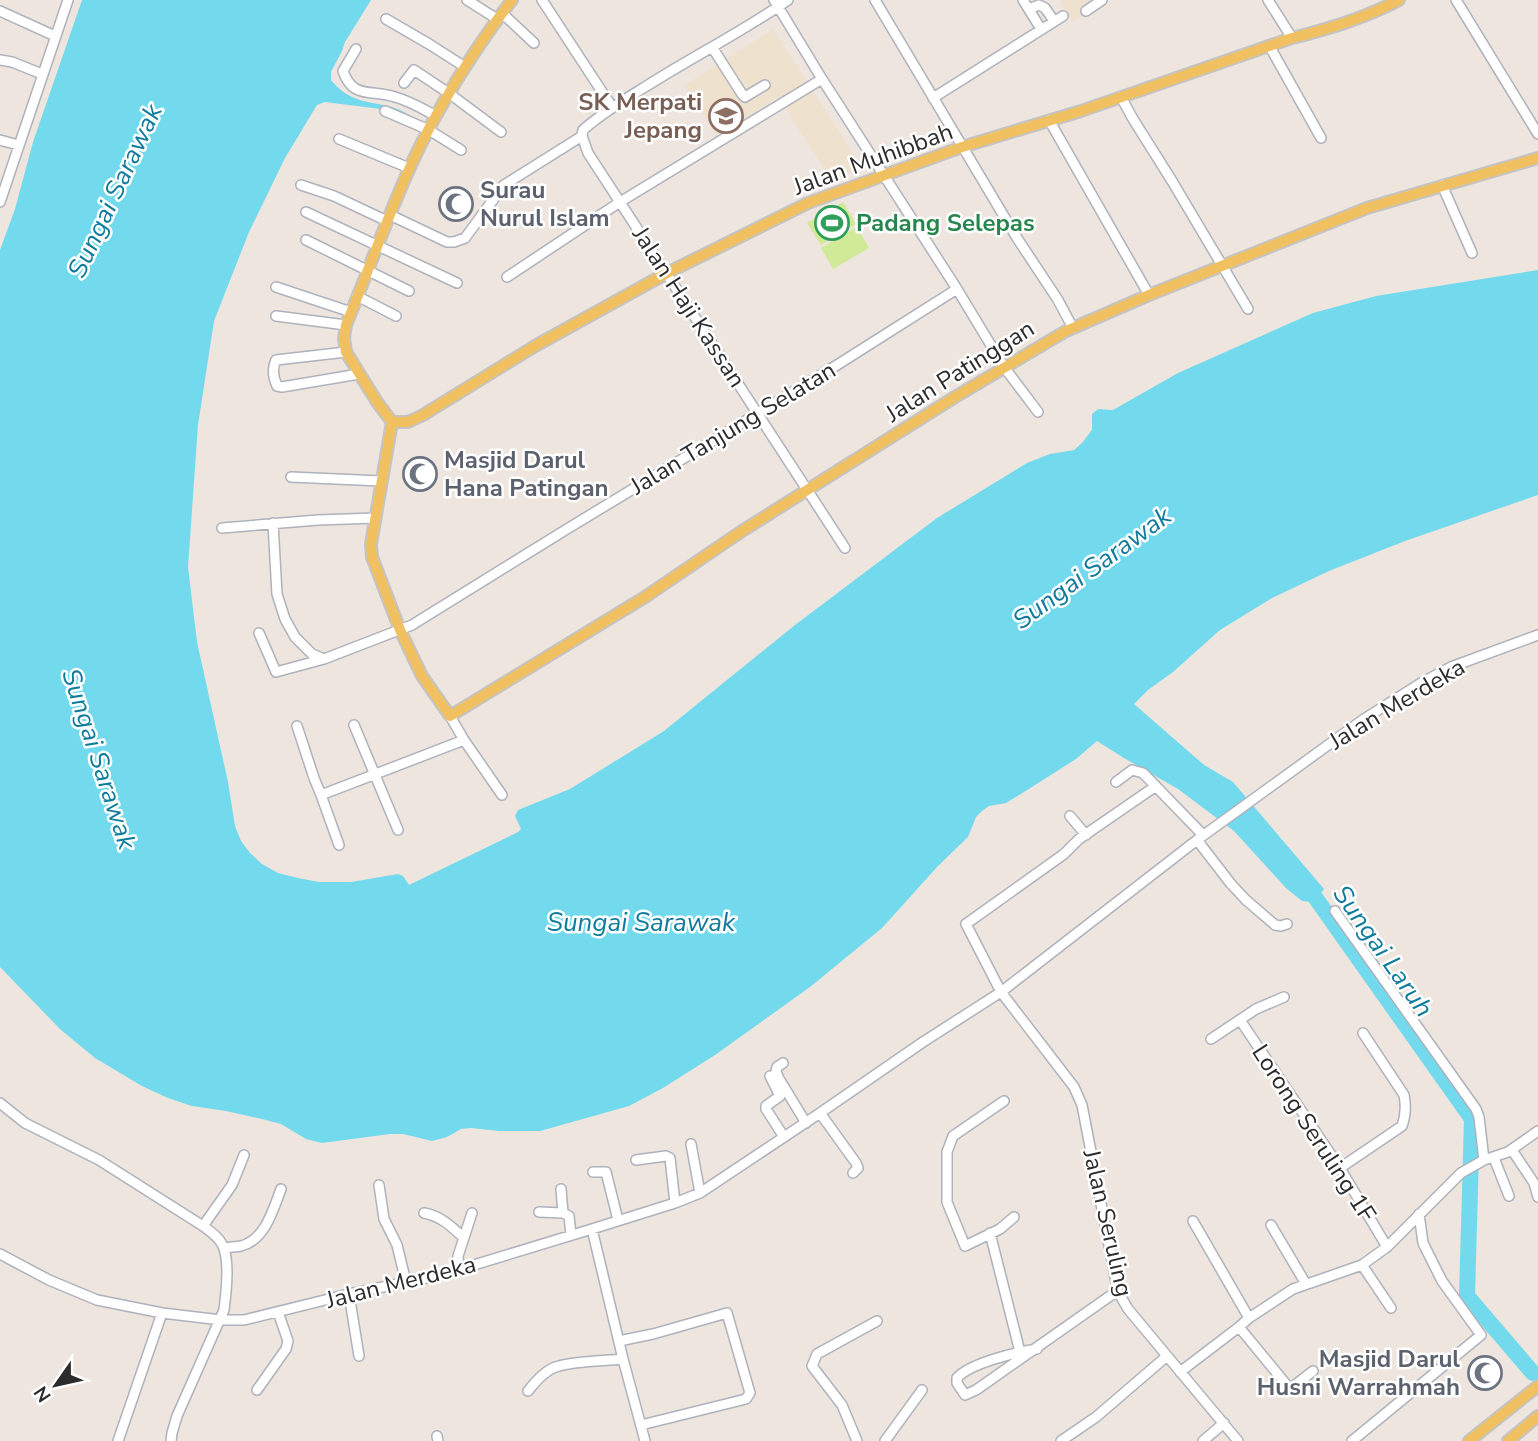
<svg xmlns="http://www.w3.org/2000/svg" width="1538" height="1441" font-family="'Nunito Sans',sans-serif">
  <rect width="100%" height="100%" fill="#ede5de"/>
  <path fill="#eee1ce" d="M1059 0H1108L1073 22Z
    M773 29 861 166 834 184 778 97 717 136 684 86Z"/>
  <path fill="#d0ea97" d="M843 202 856 224 821 245 807 223Z
    M857 227 869 248 833 269 821 248Z"/>
  <path fill="#73daee" d="M82 0H371L345 42 342 51 331 72V80C357 112 384 96 412 117V118L381 109 325 102 317 105 285 158 249 232 214 321 198 425 188 567 197 642 228 782 235 826 241 841 250 853 262 864 278 873 298 878 319 882H351L398 874 403 876 409 885 518 832 521 829 515 816 518 810 570 789 664 731 795 625 937 518 1027 463 1050 454 1074 450 1082 443 1092 430V414L1098 409 1113 410 1178 373 1313 313 1376 296 1538 270V495L1405 541 1329 571 1272 598 1220 630 1173 672 1148 690 1134 704 1204 765 1233 782 1324 889 1313 902 1302 901 1286 888 1234 831 1178 789 1124 758 1097 741 1076 759 1024 792 1006 803 989 806 982 811 976 817 968 837 938 866 882 928 810 987 715 1055 663 1088 629 1106 540 1131H499L471 1128 461 1129 447 1137 432 1141 403 1134H390L322 1143 306 1139 281 1124 262 1119 226 1111 192 1106 168 1098 142 1086 95 1058 60 1029 0 967V250L15 209 33 142Z"/>
  <g fill="none" stroke-linecap="round" stroke-linejoin="round">
    <path stroke="#73daee" stroke-width="16" d="M1305 883 1472 1119 1467 1296 1533 1373"/>
    <g stroke="#aeb2bc" stroke-width="12">
      <path id="minor" d="M467 0 497 19
        M542 0 612 107
        M774 0 822 79 957 289 1004 367 1038 412
        M788 0C742 32 692 57 645 87 624 100 602 113 583 130L582 136 588 153 845 548
        M875 0 1017 238 1058 300 1073 328
        M1023 0 1041 29
        M1268 0 1292 38
        M1456 0 1538 134
        M1029 9 1039 5 1045 8 1054 21
        M0 11 55 36
        M1086 11 1102 0
        M502 13 534 43
        M386 19 429 44 465 67
        M712 47 742 94 745 97 765 85
        M1270 47 1321 138
        M356 49 343 71C353 100 372 89 395 97 410 101 423 109 436 116
        M0 60 12 62 42 74
        M404 83 414 70 450 94 501 132
        M1121 97 1133 119 1172 181 1248 309
        M933 98 1063 16
        M385 111 429 130 461 150
        M1049 120 1149 295
        M339 139 409 168
        M0 140 18 145
        M301 185 334 196 387 221
        M1442 185 1472 253
        M0 202 68 0
        M306 212 457 283
        M390 215 447 242H454L465 238 504 185 582 136
        M306 240 409 291
        M507 277 620 202 822 79
        M276 287 351 312
        M357 296 396 316
        M276 316 346 325
        M346 352 276 360C272 368 273 377 277 386L282 387 359 374
        M291 477 381 481
        M273 523 277 594 285 619 295 637 312 654 324 659
        M222 528 318 520 375 518
        M259 633 276 672 324 659 412 625 567 529 826 372 957 289
        M450 716 464 740 502 795
        M354 725 398 830
        M297 726 314 778 321 795 464 740
        M1116 782 1132 770 1143 773 1203 835
        M1156 786 1079 839 1064 854 966 924 1001 992 1074 1087 1082 1105 1118 1292 1128 1309 1238 1441
        M321 795 339 845
        M1070 816 1086 835
        M1197 840 1231 884 1246 900 1275 925 1281 926 1287 924
        M1335 911 1476 1109 1479 1117 1484 1160
        M1240 1020 1340 1168 1387 1247
        M1211 1039 1256 1009 1284 997
        M783 1063 777 1067 776 1071 778 1077 806 1123
        M770 1076 780 1096 766 1106V1109L784 1137
        M1004 1101 953 1136 947 1152V1202L965 1246 1000 1229 1014 1217
        M0 1103 25 1123 99 1160 203 1226C211 1232 219 1237 223 1246 230 1262 226 1293 224 1310L177 1416 172 1433 171 1441
        M820 1113 856 1163 858 1168 853 1173
        M691 1144 700 1193
        M1512 1150 1534 1183 1538 1197
        M1494 1158 1509 1196
        M636 1160 666 1156 670 1158 675 1203
        M1340 1168 1402 1126C1406 1115 1406 1105 1404 1095L1363 1033
        M593 1172H606L618 1220
        M379 1185 384 1219 397 1245 406 1282
        M561 1189 563 1213
        M539 1212 563 1213 569 1216 571 1235
        M424 1213C441 1216 452 1227 464 1238
        M1193 1221 1249 1318
        M1271 1225 1306 1284
        M203 1226 232 1185 244 1155
        M592 1229 675 1203 700 1193 820 1113 923 1042 1001 992 1197 840 1364 719 1421 683 1451 667 1538 635
        M990 1233 1020 1352
        M224 1248C230 1247 236 1247 241 1246 265 1240 273 1210 281 1189
        M0 1254 49 1280 97 1300 162 1313 221 1320H244L349 1294 441 1275 592 1229 623 1359 645 1441
        M1362 1265 1391 1308
        M459 1270 458 1256 472 1213
        M349 1294 359 1356
        M1239 1327 1290 1389 1313 1371
        M619 1341 653 1334 727 1313 750 1393 746 1399 641 1425
        M1037 1349C1017 1352 970 1363 957 1378V1383L965 1395 976 1390 1110 1296 1118 1292
        M1180 1372 1239 1327 1249 1318 1293 1289 1362 1265 1387 1247 1461 1173 1484 1160 1508 1152 1538 1131
        M257 1390 286 1349 288 1341 278 1312
        M528 1391C536 1381 546 1369 559 1366 576 1361 604 1361 623 1359
        M437 1436 438 1441
        M118 1441 162 1313
        M857 1441 842 1405 812 1366 817 1354 877 1321
        M885 1441 922 1390
        M1061 1441 1096 1417 1167 1356
        M1203 1441 1224 1423
        M1352 1441 1481 1335 1442 1281 1423 1243 1419 1214"/>
    </g>
    <g stroke="#c4c4c4" stroke-width="14">
      <path id="major" d="M392 422 371 544 372 557 400 630 422 676 450 716 645 597 742 531 955 397 1066 331 1149 295 1367 208 1538 158
        M392 422H408L423 415 535 346 667 273 808 203 962 147 1081 111 1292 38C1329 29 1365 18 1399 0
        M392 422 377 402 346 352 344 338 346 325C368 272 387 218 411 165 436 110 475 48 512 0
        M1469 1441 1538 1386
        M1508 1441 1538 1416"/>
    </g>
    <use href="#minor" stroke="#fff" stroke-width="9"/>
    <use href="#major" stroke="#f0c061" stroke-width="10"/>
  </g>
  <defs>
    <g id="school-ring" transform="scale(1.75)"><circle r="9.5" fill="#fff" stroke="#8d6e63" stroke-width="1.5"/><path d="M0-5L7-2L0 1L-7-2ZM-4 1L0 2.5L4 1V4Q0 6-4 4Z" fill="#8d6e63"/></g>
    <g id="mosque-ring" transform="scale(1.75)"><circle r="9.5" fill="#fff" stroke="#6b7280" stroke-width="1.5"/><path d="M3.5-4.9A6 6 0 1 0 3.5 4.9A5 5 0 1 1 3.5-4.9Z" fill="#6b7280"/></g>
    <g id="stadium-ring" transform="scale(1.75)"><circle r="9.5" fill="#fff" stroke="#2e9e5b" stroke-width="1.5"/><path d="M0-5a6.5 5 0 1 0 0 10a6.5 5 0 1 0 0-10ZM-3.5-1.8h7v3.6h-7Z" fill="#2e9e5b"/></g>
  </defs>
  <g fill-rule="evenodd">
    <use href="#school-ring" x="726" y="116"/>
    <use href="#mosque-ring" x="456" y="204"/>
    <use href="#stadium-ring" x="832" y="223"/>
    <use href="#mosque-ring" x="420" y="474"/>
    <use href="#mosque-ring" x="1485" y="1373"/>
  </g>
  <g text-anchor="middle" dominant-baseline="central" stroke-width="5" stroke-linejoin="round" paint-order="stroke">
    <g font-size="24" font-weight="bold" fill="#785e54" stroke="#fff" text-anchor="end">
      <text x="702" y="102">SK Merpati<tspan x="702" dy="28">Jepang</tspan></text>
    </g>
    <g font-size="24" fill="#2c2c2c" stroke="#fff">
      <text transform="translate(873 159) rotate(-20)">Jalan Muhibbah</text>
      <text transform="translate(689 307) rotate(57)">Jalan Haji Kassan</text>
      <text transform="translate(960 371) rotate(-32)">Jalan Patinggan</text>
      <text transform="translate(733 428) rotate(-31)">Jalan Tanjung Selatan</text>
      <text transform="translate(1397 704) rotate(-31)">Jalan Merdeka</text>
      <text transform="translate(1314 1133) rotate(57)">Lorong Seruling 1F</text>
      <text transform="translate(1108 1223) rotate(77)">Jalan Seruling</text>
      <text transform="translate(401 1282) rotate(-14)">Jalan Merdeka</text>
    </g>
    <g font-size="24" font-weight="bold" fill="#5b616d" stroke="#fff" text-anchor="start">
      <text x="480" y="190">Surau<tspan x="480" dy="28">Nurul Islam</tspan></text>
      <text x="444" y="460">Masjid Darul<tspan x="444" dy="28">Hana Patingan</tspan></text>
      <text x="1460" y="1359" text-anchor="end">Masjid Darul<tspan x="1460" dy="28">Husni Warrahmah</tspan></text>
    </g>
    <g font-size="24" font-weight="bold" fill="#27864d" stroke="#fff" text-anchor="start">
      <text x="856" y="223">Padang Selepas</text>
    </g>
    <g font-size="26" font-style="italic" fill="#0f7b9d" stroke="#fff">
      <text transform="translate(115 191) rotate(-65)">Sungai Sarawak</text>
      <text transform="translate(1092 568) rotate(-36)">Sungai Sarawak</text>
      <text transform="translate(99 759) rotate(72)">Sungai Sarawak</text>
      <text x="641" y="922">Sungai Sarawak</text>
      <text transform="translate(1383 951) rotate(55)">Sungai Laruh</text>
    </g>
  </g>
  <g transform="translate(56 1385) rotate(236)" stroke="#ffffff" stroke-width="5" paint-order="stroke">
  <path d="M0-5L12 26L0 18L-12 26Z" fill="#2c2c2c"/>
  <text y="-10" font-size="19" font-weight="bold" text-anchor="middle" fill="#2c2c2c">N</text>
  </g>
</svg>
